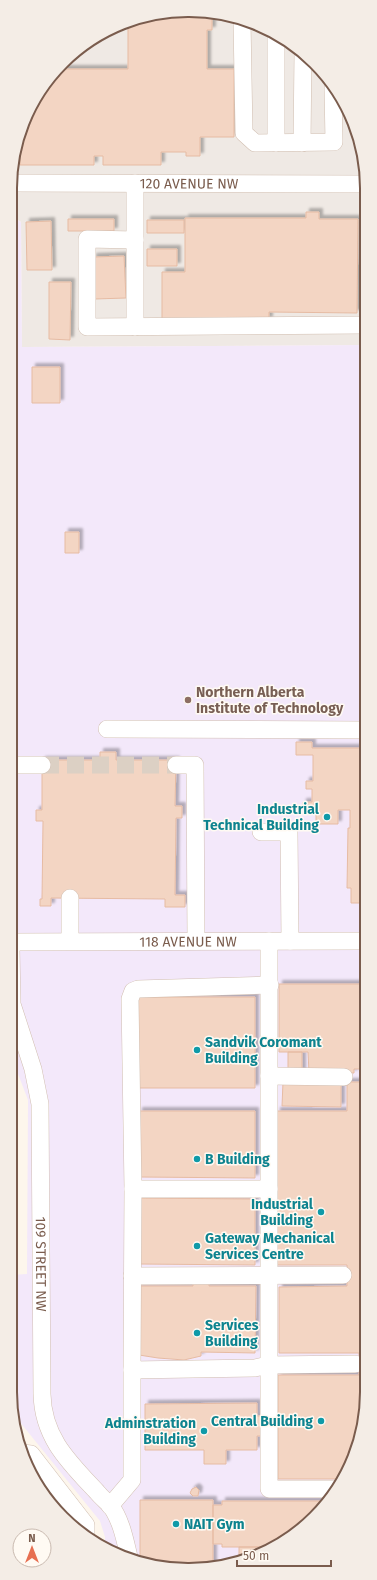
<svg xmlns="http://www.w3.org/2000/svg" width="377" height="1580" font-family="'Fira Sans',sans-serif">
  <defs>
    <filter id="shadow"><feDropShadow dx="3.5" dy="-3.5" stdDeviation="1" flood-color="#0004"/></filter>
  </defs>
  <rect width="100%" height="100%" fill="#fdf6ec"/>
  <path fill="#efe9e4" d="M212 12 268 29 315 62 349 110 365 165V345L22 347 21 222 12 216V165L34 99 80 47 143 16Z"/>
  <path fill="#f3e8fa" d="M11 216 21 222 22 347 365 345V1415L343 1481 297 1533 235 1564 177 1570 109 1551 105 1548V1537L100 1521 15 1416 10 1391V1275L27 1274 28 1100 10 1053Z"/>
  <path fill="#f3d5c3" stroke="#e6bba3" filter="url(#shadow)" d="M212 12V30H207V69H234V137H200V156H186V152H161V165H103V156H94V165H20V140L34 99 61 69H128V23L143 16Z
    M306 212H319V219H358L357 313 269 312V320H162V272H185V218H306Z
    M68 219H114V231H68Z
    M147 220H184V233H147Z
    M51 221 52 270H27L26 222Z
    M147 249H177V266H147Z
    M124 256 126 298 95 299 93 257Z
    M49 282H71L70 340 49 339Z
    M32 367H60V403H32Z
    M65 532H79V553H65Z
    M296 742H312V748H365V903H351V888H347L348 828H350V810H338V824H316V809H303V802H312V789H306V781H313V755H296Z
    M100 752H116V760H176L175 806H182V818H176L175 895H185V907H165V899L51 898V906H40V899H42L43 821H36V810H42V760H100Z
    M279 984H365V1084H364V1069H354V1073H309L308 1052H279Z
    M138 997H255V1088H139Z
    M288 1052H302V1073H288Z
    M283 1082H341V1107L282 1106Z
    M347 1082H364V1084H365V1353H279V1287L347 1286V1265H277V1111H347Z
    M139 1111H255V1178L139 1177Z
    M139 1198 255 1199V1265L139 1264Z
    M209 1282V1286H256L255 1353 201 1352V1356L184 1360 158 1358 139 1355 138 1286H193V1283Z
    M359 1353H365V1415L344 1479H278V1375H359Z
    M257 1403V1416H262V1436H257V1450H226V1464H204V1450H145V1404Z
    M196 1487 199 1490 198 1496H193L190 1493 192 1489Z
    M44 1492H56V1511L54 1509Z
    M140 1500H213V1566H162L140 1560Z
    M222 1501H326L297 1533 269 1547H222V1544H213V1505H222Z
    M239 1547H269L239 1562Z"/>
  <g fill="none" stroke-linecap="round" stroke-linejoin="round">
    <path stroke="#dcd0c4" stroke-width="17" stroke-dasharray="17 8" stroke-linecap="butt" d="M42 765H176"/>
    <g stroke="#d1beb0" stroke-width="18">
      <g id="minor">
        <path d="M242 21 244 133 255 143 334 142 333 88"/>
        <path d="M276 34V143"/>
        <path d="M302 143 303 54"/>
        <path id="s1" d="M12 183 365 184"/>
        <path d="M135 183V327"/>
        <path d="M135 240 87 239V327L365 325"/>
        <path d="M107 729 365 730"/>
        <path d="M11 765H42"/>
        <path d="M176 765H195L196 941"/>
        <path d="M261 832H289L290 941"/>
        <path d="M70 941V898"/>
        <path d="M269 941V1489H335"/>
        <path id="s2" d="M11 942 365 941"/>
        <path id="s3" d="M11 949 12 1004 33 1069 40 1104 42 1394C43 1438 69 1462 97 1492 101 1497 106 1501 110 1505 121 1519 125 1540 129 1557"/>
        <path d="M270 985 138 989 133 991 130 999 133 1189 132 1370 255 1368 268 1365 355 1364"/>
        <path d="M269 1076 344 1077"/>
        <path d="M133 1189H269"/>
        <path d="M132 1276 343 1275"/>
        <path d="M22 1453 31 1454 86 1525V1533"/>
        <path d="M110 1506 132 1480V1370"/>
      </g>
    </g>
    <use href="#minor" stroke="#fff" stroke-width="17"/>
  </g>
  <circle fill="#8d6e63" stroke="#fffaf3" stroke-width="1.5" cx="188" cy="700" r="4"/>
  <g fill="#0f9aa8" stroke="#fffaf3" stroke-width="1.5">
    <circle cx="327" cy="817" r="4"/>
    <circle cx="197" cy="1050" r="4"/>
    <circle cx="197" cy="1159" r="4"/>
    <circle cx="321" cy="1212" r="4"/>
    <circle cx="197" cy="1246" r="4"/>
    <circle cx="197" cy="1333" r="4"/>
    <circle cx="321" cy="1421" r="4"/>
    <circle cx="204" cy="1431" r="4"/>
    <circle cx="176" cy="1524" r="4"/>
  </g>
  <g text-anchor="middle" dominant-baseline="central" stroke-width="3" stroke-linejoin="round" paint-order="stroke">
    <g font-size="14" fill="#7a5c4d" stroke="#fffaf3">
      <text stroke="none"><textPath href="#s1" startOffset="177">120 AVENUE NW</textPath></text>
      <text stroke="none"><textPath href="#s2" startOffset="177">118 AVENUE NW</textPath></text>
      <text stroke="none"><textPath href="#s3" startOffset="319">109 STREET NW</textPath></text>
    </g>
    <g font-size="14" font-weight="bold" fill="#785e54" stroke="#fffaf3" text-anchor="start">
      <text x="196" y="692">Northern Alberta<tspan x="196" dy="16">Institute of Technology</tspan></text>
    </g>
    <g font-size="14" font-weight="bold" fill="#0d838f" stroke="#fffaf3" text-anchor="start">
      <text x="319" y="809" text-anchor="end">Industrial<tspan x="319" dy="16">Technical Building</tspan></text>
      <text x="205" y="1042">Sandvik Coromant<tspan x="205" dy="16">Building</tspan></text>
      <text x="205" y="1159">B Building</text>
      <text x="313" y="1204" text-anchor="end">Industrial<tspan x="313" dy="16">Building</tspan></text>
      <text x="205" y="1238">Gateway Mechanical<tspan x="205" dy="16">Services Centre</tspan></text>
      <text x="205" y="1325">Services<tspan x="205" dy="16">Building</tspan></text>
      <text x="313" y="1421" text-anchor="end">Central Building</text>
      <text x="196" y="1423" text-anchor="end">Adminstration<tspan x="196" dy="16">Building</tspan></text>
      <text x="184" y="1524">NAIT Gym</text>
    </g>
  </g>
  <path d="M0 0H377V1580H0ZM188 17H189A171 171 0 0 1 360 188V1392A171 171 0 0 1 189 1563H188A171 171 0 0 1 17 1392V188A171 171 0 0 1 188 17Z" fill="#f4ede6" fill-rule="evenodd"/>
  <path fill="none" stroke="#7a5c4d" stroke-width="2" d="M188 17H189A171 171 0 0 1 360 188V1392A171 171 0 0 1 189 1563H188A171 171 0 0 1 17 1392V188A171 171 0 0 1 188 17Z"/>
  <g transform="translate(32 1548)"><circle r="19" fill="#fffaf3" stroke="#cabbb1"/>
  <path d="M0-3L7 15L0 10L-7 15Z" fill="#e76f51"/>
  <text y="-6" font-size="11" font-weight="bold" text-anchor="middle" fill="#7a5c4d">N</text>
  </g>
  <path d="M237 1560v6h94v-6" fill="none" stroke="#7a5c4d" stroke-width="2"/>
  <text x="243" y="1560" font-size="12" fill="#7a5c4d" stroke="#fffaf3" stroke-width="3" paint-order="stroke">50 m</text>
</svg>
